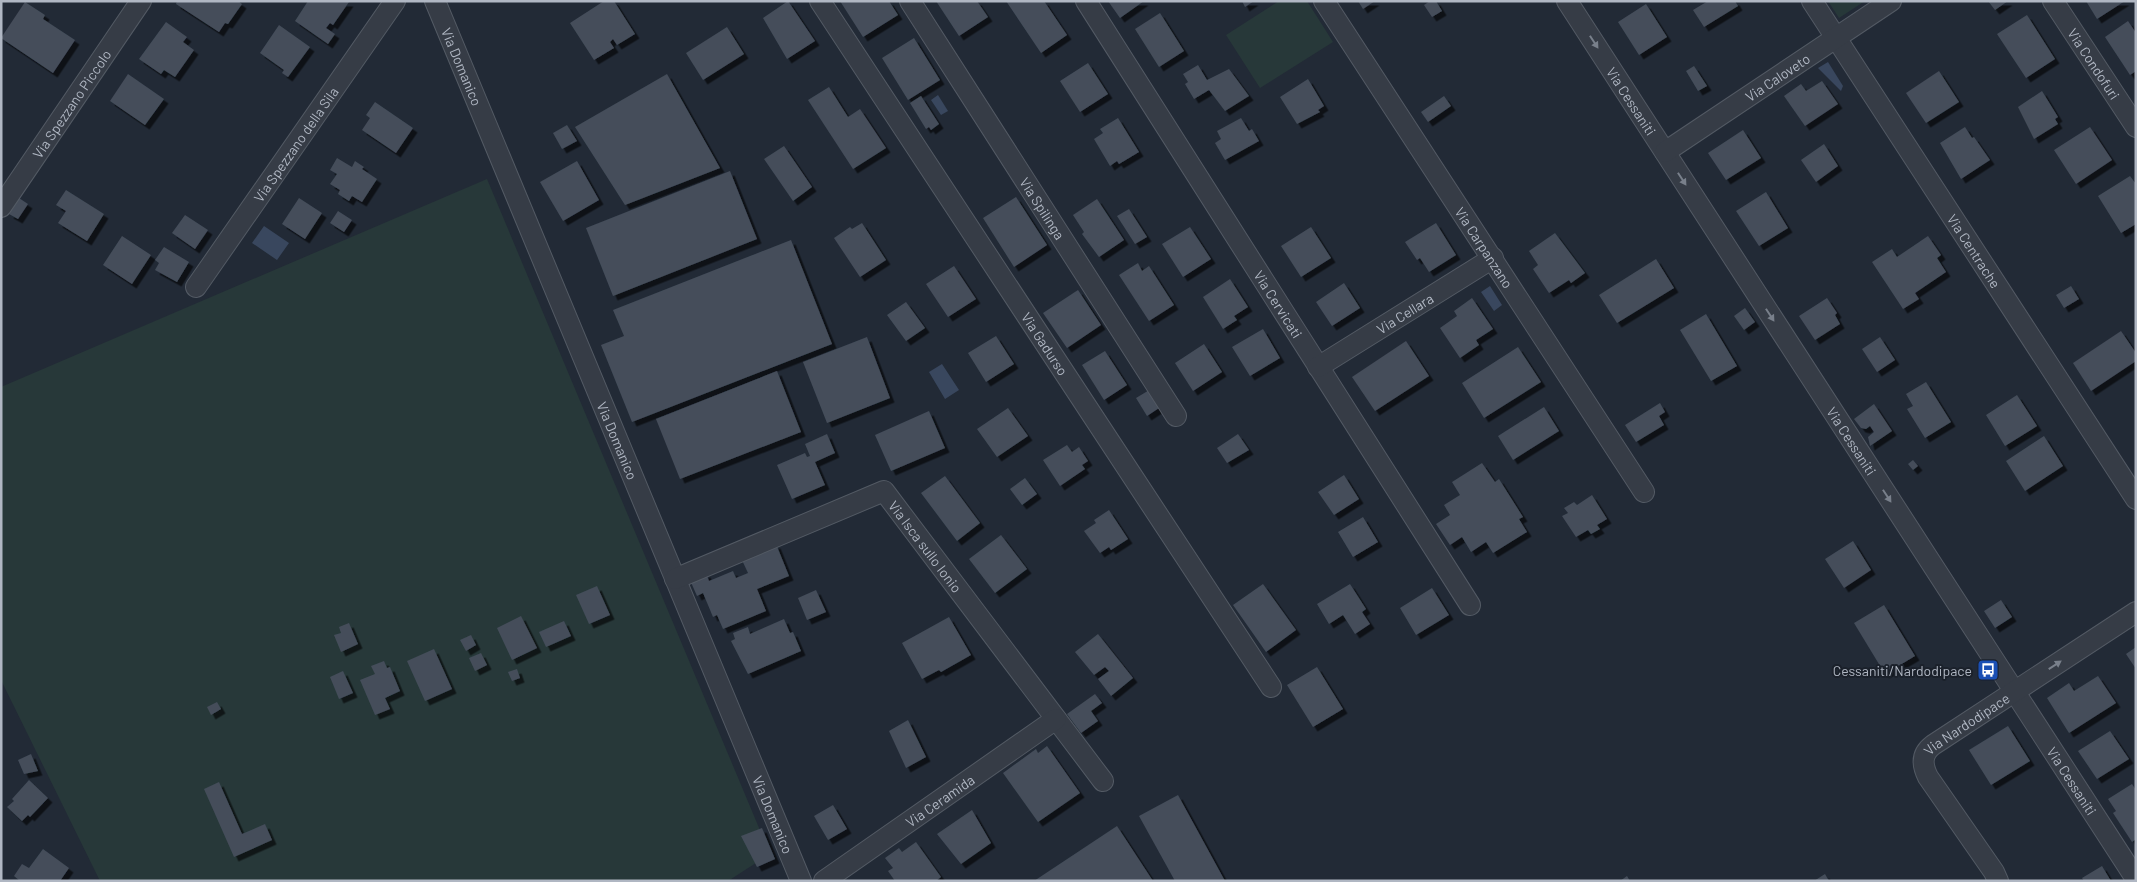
<svg xmlns="http://www.w3.org/2000/svg" width="2137" height="882" font-family="Barlow,sans-serif">
  <defs>
    <filter id="shadow"><feDropShadow dx="4.5" dy="4.5" stdDeviation="0" flood-color="#0009"/></filter>
  </defs>
  <rect width="100%" height="100%" fill="#222a36"/>
  <path fill="#273839" d="M1279 1H1307L1333 42 1260 88 1226 35Z
    M1828 1H1865L1839 18Z
    M487 179 770 854 728 881H100L1 680V387Z"/>
  <path fill="#39475e" d="M1828 62 1843 86 1841 91 1818 68Z
    M938 95 948 111 941 115 931 100Z
    M264 226 289 243 277 260 252 243Z
    M1490 286 1502 305 1494 311 1481 292Z
    M942 364 959 390 945 399 929 372Z"/>
  <path fill="#444d5a" filter="url(#shadow)" d="M177 1H238L242 4 228 24 225 23 219 32 176 4Z
    M308 1 349 2 333 25 330 23 326 28 335 34 328 44 295 21Z
    M604 1H614L635 34 617 45 613 39 610 42 614 48 594 60 570 23Z
    M788 1 815 41 787 59 763 18Z
    M840 1H889L898 15 863 37Z
    M936 1H977L988 17 959 36Z
    M1006 1H1044L1067 35 1041 53Z
    M1108 1H1144L1120 18Z
    M1242 1H1254L1245 7Z
    M1358 1H1375L1363 9Z
    M1430 1H1436L1442 11 1432 17 1424 5Z
    M1708 1H1735L1738 6 1704 27 1693 10Z
    M1988 1H2008L1995 10Z
    M2086 1H2125L2097 19Z
    M25 2 45 15 43 19 75 40 53 73 1 38Z
    M1646 4 1667 37 1639 55 1618 22Z
    M1160 13 1184 51 1159 67 1135 29Z
    M2027 15 2055 59 2026 78 1997 34Z
    M2128 21 2136 33V71L2130 75 2105 37Z
    M166 22 187 37 183 42 194 50 175 77 164 70 161 74 139 59Z
    M279 25 310 47 288 77 282 73 284 70 260 53Z
    M727 27 744 54 703 80 686 53Z
    M914 38 940 80 908 100 882 58Z
    M1088 63 1108 94 1080 112 1060 81Z
    M1198 65 1207 80 1229 69 1249 96 1225 111 1209 90 1194 99 1185 84 1188 82 1183 74Z
    M1694 66 1707 86 1698 91 1686 71Z
    M1939 71 1959 102 1926 123 1906 93Z
    M128 74 164 99 145 125 110 101Z
    M667 74 720 168 625 205 575 127Z
    M1308 79 1324 106 1318 110 1320 112 1297 124 1280 97Z
    M1822 81 1838 104 1805 126 1784 96 1801 84 1806 91Z
    M829 87 848 117 860 109 886 148 853 169 808 100Z
    M2042 91 2058 117 2055 119 2058 124 2034 139 2018 107Z
    M921 96 939 124 931 130 929 127 926 129 910 103Z
    M1444 96 1451 106 1428 122 1421 112Z
    M375 102 413 128 396 153 362 130 370 118 366 115Z
    M1118 118 1139 152 1119 164 1117 161 1110 166 1094 139 1103 133 1100 129Z
    M1241 118 1249 131 1252 129 1259 141 1225 160 1215 143 1221 139 1217 131Z
    M567 125 577 141 562 149 553 133Z
    M1965 127 1972 138 1974 137 1990 160 1961 179 1940 143Z
    M2090 127 2112 160 2076 184 2054 150Z
    M1743 130 1761 158 1726 180 1708 153Z
    M1824 144 1838 166 1816 182 1801 160Z
    M784 146 812 187 793 201 764 159Z
    M337 158 352 167 355 161 364 167 362 169 377 179 362 202 352 196 349 201 338 194 340 190 330 184 337 174 330 170Z
    M577 161 599 200 563 221 540 182Z
    M730 171 757 239 613 296 586 228Z
    M2130 176 2136 184V224L2121 233 2098 196Z
    M66 190 104 214 87 241 58 223 66 211 56 205Z
    M1766 192 1788 228 1759 246 1736 211Z
    M1016 197 1047 245 1014 267 983 218Z
    M19 198 28 204 18 219 9 214Z
    M299 198 322 213 305 239 282 224Z
    M1097 199 1124 240 1099 257 1082 234 1084 232 1073 215Z
    M1129 209 1147 237 1135 244 1117 216Z
    M338 211 352 220 344 232 330 223Z
    M185 215 208 230 195 249 172 233Z
    M862 223 886 260 860 277 834 238 850 227 852 229Z
    M1436 223 1456 255 1429 272 1420 258 1417 260 1405 242Z
    M1190 227 1211 259 1183 277 1162 244Z
    M1311 227 1331 258 1301 277 1281 246Z
    M1555 233 1585 273 1571 283 1569 280 1549 293 1533 269 1538 265 1529 251Z
    M122 236 151 255 132 284 103 265Z
    M1928 236 1941 255 1937 258 1946 272 1915 293 1919 299 1903 309 1872 262 1892 249 1897 257Z
    M791 240 832 344 632 422 601 345 624 336 613 310Z
    M164 247 189 262 177 282 155 270 159 263 155 260Z
    M1656 259 1674 288 1617 323 1599 295Z
    M1138 263 1142 271 1149 266 1174 305 1149 321 1119 275Z
    M954 266 976 299 948 317 926 284Z
    M1230 279 1248 307 1234 316 1237 320 1223 329 1203 297Z
    M1344 283 1360 308 1332 326 1316 302Z
    M2071 286 2079 299 2064 308 2056 295Z
    M1078 290 1101 325 1067 348 1043 313Z
    M1472 298 1493 329 1476 340 1479 345 1460 358 1440 328 1457 316 1454 311Z
    M1827 298 1837 313 1835 315 1840 324 1815 340 1799 316Z
    M906 302 925 328 906 341 887 315Z
    M1745 308 1755 322 1744 330 1734 316Z
    M1706 314 1737 366 1711 381 1680 330Z
    M1263 329 1280 358 1250 376 1232 347Z
    M2121 331 2136 353V361L2091 391 2073 363Z
    M996 336 1014 364 986 382 968 353Z
    M867 337 890 398 827 423 803 362Z
    M1880 337 1895 360 1877 372 1862 349Z
    M1406 341 1429 376 1375 411 1352 377Z
    M1204 344 1222 372 1193 391 1175 363Z
    M1518 347 1541 382 1484 418 1462 383Z
    M1105 351 1127 385 1104 400 1082 365Z
    M777 371 801 432 680 479 656 419Z
    M1926 382 1951 422 1925 438 1907 409 1913 406 1906 394Z
    M1151 389 1162 406 1147 416 1136 398Z
    M2017 395 2037 426 2005 446 1986 415Z
    M1660 403 1665 412 1659 416 1664 425 1636 442 1625 425Z
    M1874 404 1892 431 1870 446 1868 437 1874 432 1870 426 1866 429 1861 428 1854 419Z
    M1544 407 1559 431 1513 460 1498 436Z
    M1008 408 1028 436 997 457 977 429Z
    M929 411 945 448 891 471 875 435Z
    M827 434 835 453 815 462 825 485 792 499 777 465 805 453 807 457 810 456 805 444Z
    M1238 434 1249 450 1227 463 1217 448Z
    M2044 436 2063 466 2025 491 2006 461Z
    M1067 445 1072 452 1079 447 1088 461 1082 465 1085 469 1060 486 1043 460Z
    M1913 460 1918 466 1913 470 1908 464Z
    M1482 463 1495 482 1499 479 1523 517 1519 519 1527 532 1493 553 1486 542 1471 552 1462 537 1450 545 1436 524 1450 515 1444 505 1460 495 1452 482Z
    M1344 475 1359 499 1334 515 1318 492Z
    M945 476 980 523 957 541 921 493Z
    M1025 478 1037 494 1022 505 1010 489Z
    M1592 495 1607 519 1597 525 1600 529 1591 534 1588 530 1576 537 1562 516 1568 513 1564 508 1574 502 1577 505Z
    M1109 510 1128 539 1111 550 1109 547 1100 553 1084 531 1096 523 1094 520Z
    M1363 517 1378 542 1353 557 1338 532Z
    M1001 535 1027 569 995 593 969 559Z
    M1853 541 1871 570 1844 588 1825 559Z
    M776 544 789 576 757 589 766 611 723 629 717 615 713 617 703 593 697 596 690 580 706 573 709 581 733 571 736 578 748 573 741 558Z
    M1263 584 1296 630 1266 652 1233 605Z
    M1350 584 1366 609 1362 612 1370 624 1355 634 1343 615 1329 624 1317 604Z
    M597 586 610 615 589 624 576 595Z
    M1432 588 1449 615 1416 635 1400 608Z
    M816 590 826 612 807 620 798 598Z
    M2001 600 2012 617 1995 628 1984 611Z
    M1884 605 1915 656 1885 674 1854 623Z
    M521 616 537 648 512 660 497 628Z
    M949 617 971 655 941 672 939 670 922 679 902 643Z
    M784 619 790 633 793 632 801 651 748 674 731 641 735 639 733 633 748 627 750 634Z
    M564 621 571 636 546 647 539 632Z
    M349 623 358 644 341 652 334 635 341 633 339 627Z
    M1098 634 1133 678 1111 696 1098 679 1109 671 1105 667 1094 675 1075 652Z
    M471 635 476 645 466 651 460 640Z
    M2136 647V669L2126 654Z
    M434 649 452 689 425 701 407 661Z
    M481 653 487 665 475 671 469 658Z
    M384 661 387 668 390 667 400 691 385 698 390 709 375 715 360 680 375 674 371 666Z
    M1317 667 1343 709 1313 727 1287 685Z
    M517 669 520 678 512 681 508 672Z
    M343 671 353 693 339 699 330 677Z
    M2098 676 2116 703 2069 733 2047 698 2069 683 2074 691Z
    M1095 694 1102 703 1091 711 1098 721 1081 733 1067 714Z
    M217 702 221 709 211 715 207 707Z
    M908 720 926 757 906 768 889 731Z
    M2008 726 2030 761 1991 785 1969 750Z
    M2110 731 2129 759 2097 779 2078 751Z
    M1047 746 1080 793 1038 822 1003 773 1036 749 1038 753Z
    M31 754 38 771 24 774 18 760Z
    M29 780 48 798 30 817 28 815 22 821 7 807 14 801 12 799Z
    M219 782 242 834 265 824 272 840 234 857 204 789Z
    M2132 784 2136 790V839L2132 842 2113 813 2116 811 2108 799Z
    M1178 795 1225 881H1175L1139 816Z
    M833 805 847 829 828 840 814 816Z
    M972 810 991 843 961 864 937 834Z
    M1117 826 1153 881H1034Z
    M762 828 775 859 757 867 741 836Z
    M916 842 941 877 936 881H895L888 871 893 868 885 858 899 848 902 852Z
    M43 849 69 868 60 881H20L14 876 22 864 29 868Z
    M2102 866 2111 881H2084L2082 878Z
    M1825 874 1829 881H1814Z
    M1627 876 1630 881H1620Z"/>
  <g fill="none" stroke-linecap="round" stroke-linejoin="round">
    <g stroke="#535a64" stroke-width="22">
      <g id="minor">
        <path id="s1" d="M435 1 801 881"/>
        <path id="s2" d="M820 1 1271 687"/>
        <path id="s3" d="M910 1 1176 416"/>
        <path id="s4" d="M1086 1 1470 605"/>
        <path id="s5" d="M1324 1 1644 492"/>
        <path id="s6" d="M1567 1 2136 879"/>
        <path id="s7" d="M1812 1 2136 499"/>
        <path id="s8" d="M2053 1 2136 127"/>
        <path id="s9" d="M1665 152 1891 1"/>
        <path id="s10" d="M1 207 141 1"/>
        <path id="s11" d="M196 287 395 1"/>
        <path id="s12" d="M1318 367 1493 258"/>
        <path id="s13" d="M675 579 884 491 1103 781"/>
        <path id="s14" d="M824 881 1056 719"/>
        <path id="s15" d="M1998 881 1994 872 1928 777C1922 765 1921 754 1933 745L2136 612"/>
      </g>
    </g>
    <use href="#minor" stroke="#363c46" stroke-width="20"/>
  </g>
  <defs><path id="oneway-solid" d="M-6-.8H1V-3.2L6.5 0L1 3.2V.8H-6Z" transform="scale(1.25)"/></defs>
  <g fill="#79808b">
    <use href="#oneway-solid" transform="translate(1594 42) rotate(57)"/>
    <use href="#oneway-solid" transform="translate(1682 179) rotate(57)"/>
    <use href="#oneway-solid" transform="translate(1770 315) rotate(57)"/>
    <use href="#oneway-solid" transform="translate(1887 496) rotate(57)"/>
    <use href="#oneway-solid" transform="translate(2055 665) rotate(-33)"/>
  </g>
  <defs>
    <g id="bus-square" transform="scale(1.125)"><rect x="-9" y="-9" width="18" height="18" rx="4" fill="#1a4fb4" stroke="#1b212b"/><path d="M-5-6H5V4H4V6H2V4H-2V6H-4V4H-5ZM-3.5-4V0h7V-4ZM-3.5 1.2v1.5H-2V1.2ZM2 1.2v1.5H3.5V1.2Z" fill="#fff"/></g>
  </defs>
  <g fill-rule="evenodd">
    <use href="#bus-square" x="1988" y="670"/>
  </g>
  <g text-anchor="middle" dominant-baseline="central" stroke-width="4" stroke-linejoin="round" paint-order="stroke">
    <g font-size="14" fill="#b0b7c3" stroke="#1b212b">
      <text stroke="none"><textPath href="#s8" startOffset="75">Via Condofuri</textPath></text>
      <text stroke="none"><textPath href="#s1" startOffset="71">Via Domanico</textPath></text>
      <text stroke="none"><textPath href="#s9" startOffset="135">Via Caloveto</textPath></text>
      <text stroke="none"><textPath href="#s6" startOffset="119">Via Cessaniti</textPath></text>
      <text stroke="none"><textPath href="#s10" startOffset="125">Via Spezzano Piccolo</textPath></text>
      <text stroke="none"><textPath href="#s11" startOffset="174">Via Spezzano della Sila</textPath></text>
      <text stroke="none"><textPath href="#s3" startOffset="246">Via Spilinga</textPath></text>
      <text stroke="none"><textPath href="#s5" startOffset="294">Via Carpanzano</textPath></text>
      <text stroke="none"><textPath href="#s7" startOffset="298">Via Centrache</textPath></text>
      <text stroke="none"><textPath href="#s4" startOffset="359">Via Cervicati</textPath></text>
      <text stroke="none"><textPath href="#s12" startOffset="102">Via Cellara</textPath></text>
      <text stroke="none"><textPath href="#s2" startOffset="410">Via Gadurso</textPath></text>
      <text stroke="none"><textPath href="#s6" startOffset="524">Via Cessaniti</textPath></text>
      <text stroke="none"><textPath href="#s1" startOffset="476">Via Domanico</textPath></text>
      <text stroke="none"><textPath href="#s13" startOffset="296">Via Isca sullo Ionio</textPath></text>
      <text stroke="none"><textPath href="#s15" startOffset="201">Via Nardodipace</textPath></text>
      <text stroke="none"><textPath href="#s6" startOffset="929">Via Cessaniti</textPath></text>
      <text stroke="none"><textPath href="#s14" startOffset="141">Via Ceramida</textPath></text>
      <text stroke="none"><textPath href="#s1" startOffset="881">Via Domanico</textPath></text>
    </g>
    <g font-size="14" fill="#b0b7c3" stroke="#1b212b" text-anchor="end">
      <text x="1972" y="670">Cessaniti/Nardodipace</text>
    </g>
  </g>
  <rect width="2137" height="882" fill="none" stroke="#b0b7c3" stroke-width="5"/>
</svg>
